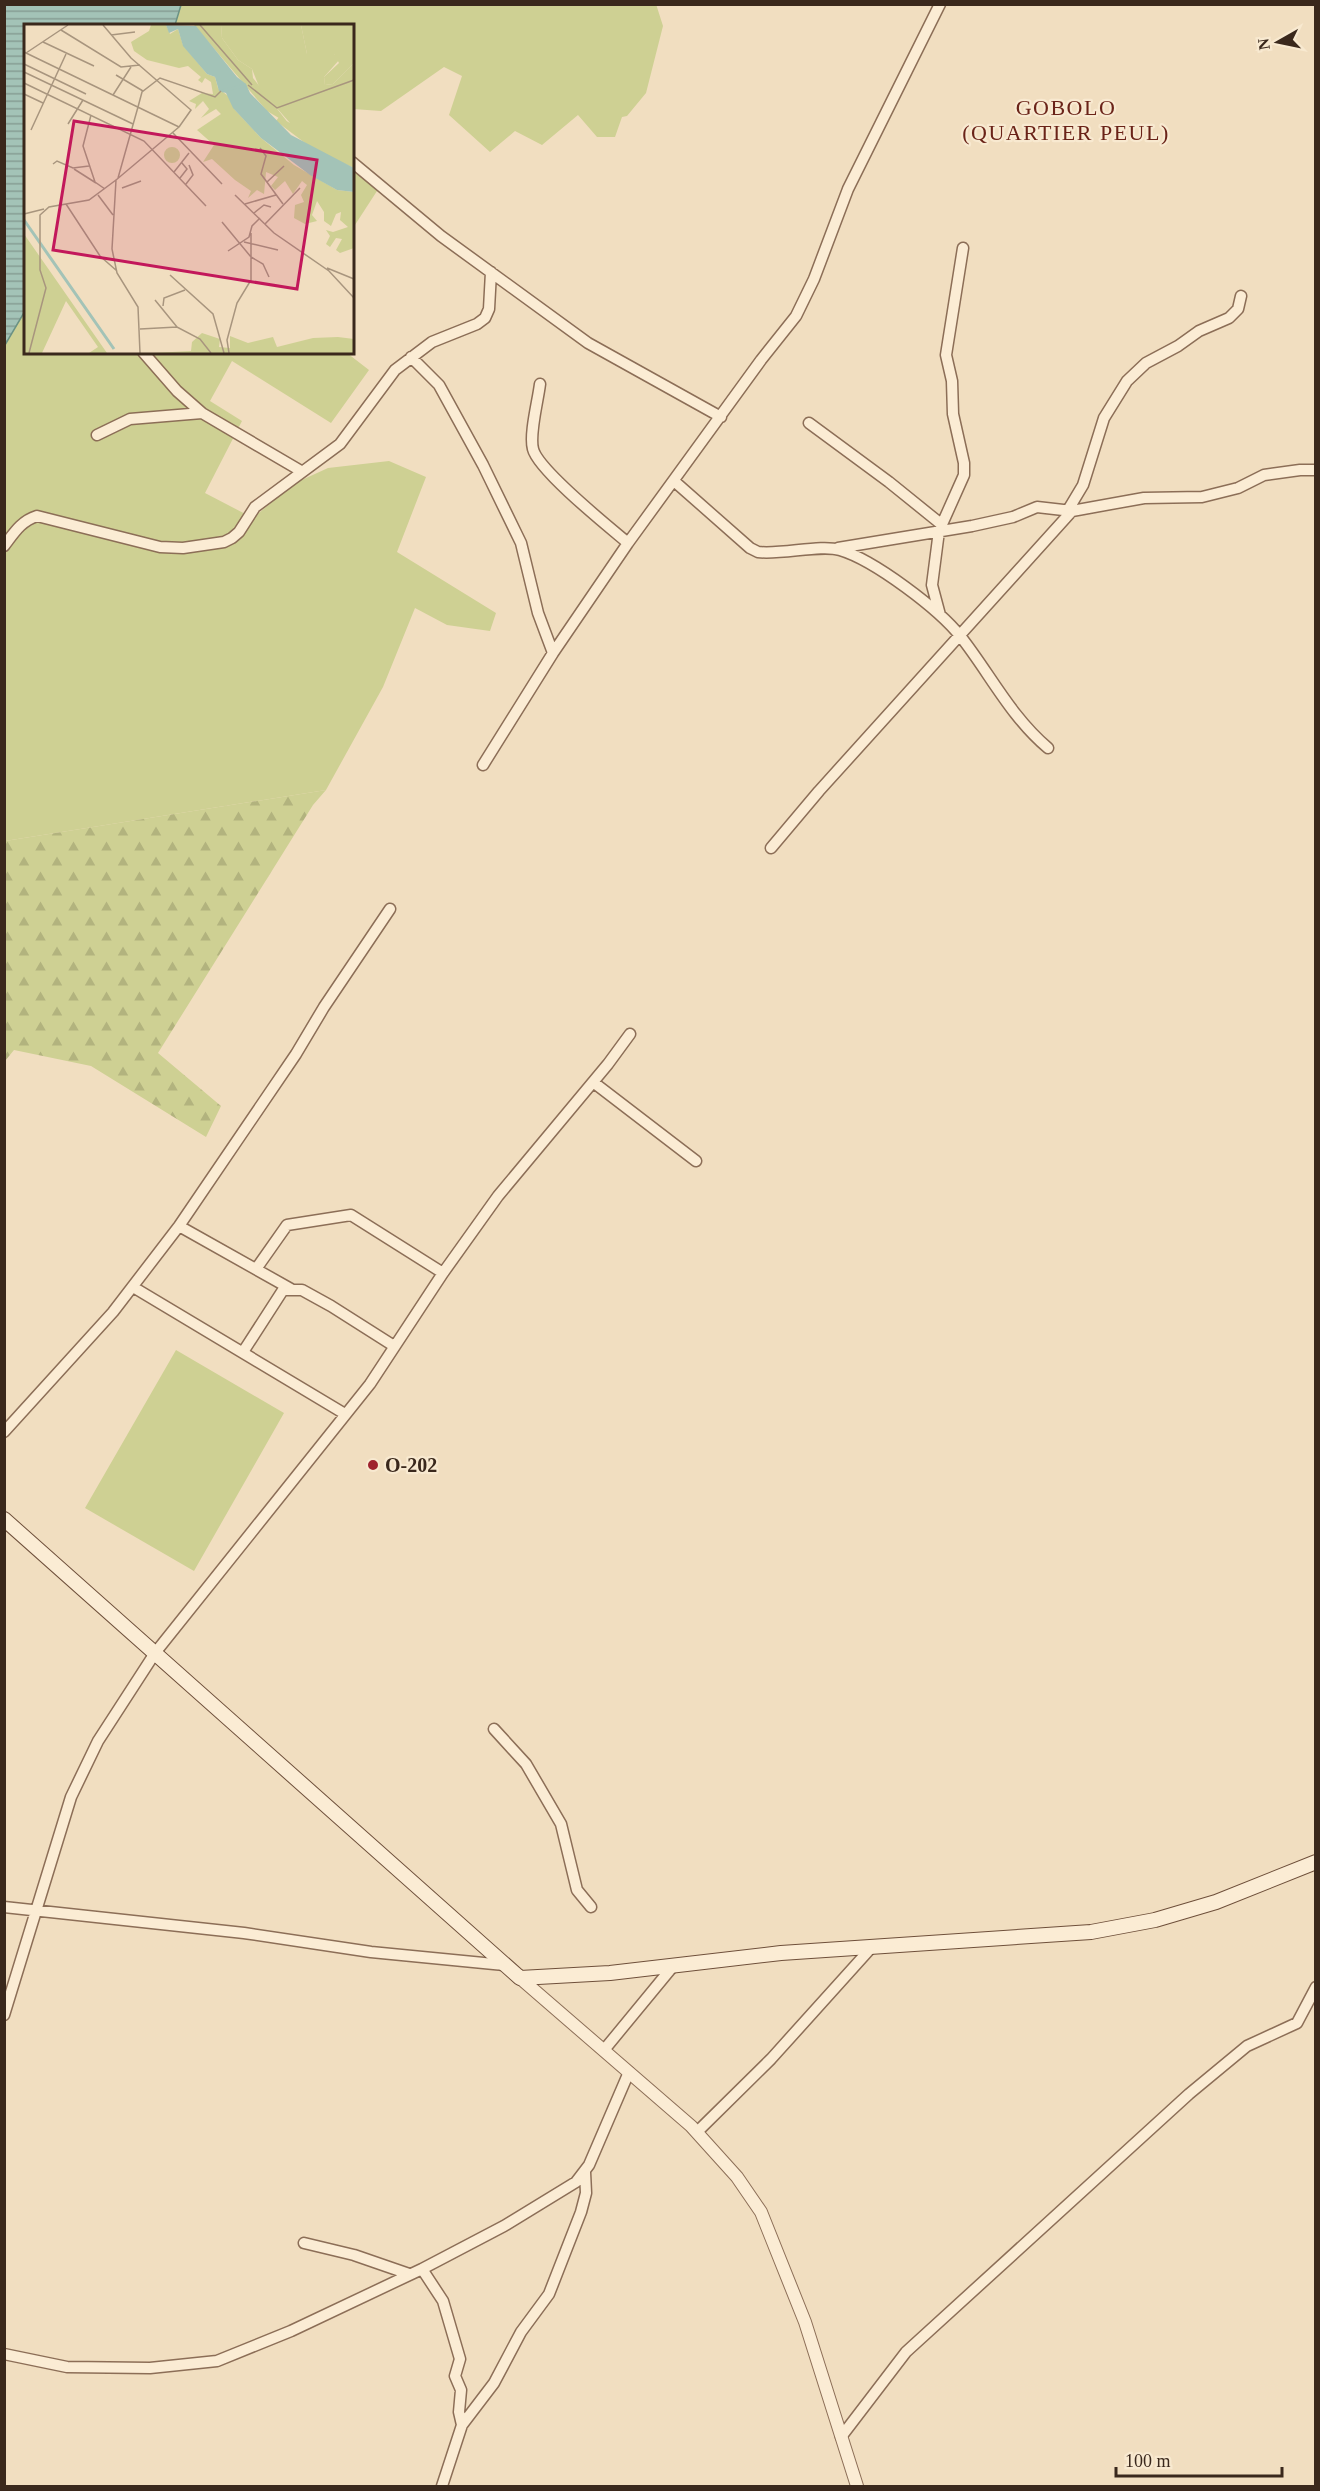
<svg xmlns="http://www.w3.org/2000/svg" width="1320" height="2491" font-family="Georgia,serif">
  <defs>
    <pattern id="forest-firs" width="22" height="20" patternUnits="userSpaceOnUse" patternTransform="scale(1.5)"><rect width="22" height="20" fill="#ced093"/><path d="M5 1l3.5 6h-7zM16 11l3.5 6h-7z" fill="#b2b37e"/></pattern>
    <pattern id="water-rules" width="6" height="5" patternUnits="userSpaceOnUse" patternTransform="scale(1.5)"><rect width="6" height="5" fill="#a3c3b7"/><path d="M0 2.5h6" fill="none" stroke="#869e94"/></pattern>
  </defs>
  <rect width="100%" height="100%" fill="#f1dec0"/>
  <path fill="#ced093" d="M181 4H656L663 26 646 93 627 116 622 117 615 137H597L578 115 542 145 515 131 490 152 449 115 462 76 444 67 381 111 353 109 352 26H175Z
    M353 166 377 191 353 228Z
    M25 311 26 352 347 353 369 370 331 423 232 361 210 401 242 421 205 493 253 518 293 484 328 468 389 461 426 477 397 552 496 613 490 631 447 625 415 608 383 687 326 790 5 841 4 345Z
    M176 1350 284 1413 194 1571 85 1508Z"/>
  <path fill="url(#forest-firs)" d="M326 790 313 805 158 1053 221 1106 206 1137 91 1066 14 1050 5 1061V841Z"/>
  <path fill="url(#water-rules)" stroke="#6a9284" stroke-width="1.5" d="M5 4 181 5 175 25 26 26 25 311 5 345Z"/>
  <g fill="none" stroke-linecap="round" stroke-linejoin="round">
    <g stroke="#8c6e57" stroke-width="13">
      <path id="minor" d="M352 162 441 236 588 343 721 417
        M143 352 177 391 202 413 301 471
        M411 357 439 385 483 465 521 543 538 613 553 653
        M540 384C538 401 529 434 533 449 538 470 609 527 628 543
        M809 423 889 482 941 524
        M97 435 130 419 202 413
        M674 481 750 548 758 552C782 555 821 544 840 550 874 560 939 609 961 637 990 674 1011 717 1048 748
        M1068 510 1083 485 1104 418 1127 381 1146 363 1178 346 1199 331 1229 318 1238 309 1241 296
        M4 546C14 533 21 521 37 516L160 547 183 548 224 542 232 538 239 532 255 507 340 444 395 370 432 342 477 324 485 318 489 309 491 272
        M838 548 972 526 1013 517 1037 507 1072 511
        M940 615 932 585 939 531 964 475V463L953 414 952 381 946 355 963 248
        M483 765 553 653 628 543 761 360 796 316 814 279 848 189 940 4
        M771 848 819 791 1072 511 1144 498 1202 497 1238 488 1264 475 1300 470H1316
        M593 1082 696 1161
        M179 1226 291 1289
        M256 1269 287 1225 351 1215 443 1273
        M133 1287 345 1414
        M243 1352 283 1290H302L331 1306 394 1346
        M4 1432 113 1312 179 1226 296 1054 324 1007 390 909
        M494 1729 526 1764 561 1824 577 1890 591 1907
        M4 1907 244 1933 371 1952 504 1965
        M4 2015 71 1797 98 1741 155 1653 370 1384 443 1273 498 1196 608 1064 630 1034
        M604 2050 674 1965
        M697 2132 771 2059 871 1948
        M304 2243 354 2255 409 2274
        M422 2269 443 2301 460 2359 455 2376 461 2390 459 2412 462 2425 442 2486
        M4 2354 67 2367 150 2368 217 2361 291 2331 422 2269 504 2226 576 2182 589 2165 629 2072
        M462 2425 494 2383 521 2332 549 2294 581 2212 586 2193 585 2172
        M841 2437 906 2352 1189 2094 1247 2046 1297 2023 1316 1987"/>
    </g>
    <g stroke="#8c6e57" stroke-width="14">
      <path id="tertiary" d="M520 1978 691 2126 737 2177 761 2212 805 2322 857 2486"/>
    </g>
    <g stroke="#6e4f3a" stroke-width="16">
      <path id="secondary" d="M4 1519 520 1978 610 1973 781 1953 1091 1932 1155 1920 1216 1902 1316 1862"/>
    </g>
    <use href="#minor" stroke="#fbecd4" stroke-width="10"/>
    <use href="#tertiary" stroke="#fbecd4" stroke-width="12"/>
    <use href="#secondary" stroke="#fbecd4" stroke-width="14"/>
  </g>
  <circle fill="#9f222d" stroke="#f8e9d0" stroke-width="2" cx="373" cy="1465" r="6"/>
  <g text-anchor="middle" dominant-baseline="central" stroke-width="4.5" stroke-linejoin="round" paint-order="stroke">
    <g font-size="20" font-weight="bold" fill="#3a281c" stroke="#f8e9d0" text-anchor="start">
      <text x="385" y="1465">O-202</text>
    </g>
    <g font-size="22" letter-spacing="1.5" fill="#6a2318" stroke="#f8e9d0">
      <text x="1066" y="107">GOBOLO<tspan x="1066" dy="25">(QUARTIER PEUL)</tspan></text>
    </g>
  </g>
  <g transform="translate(24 24)">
    <rect width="330" height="330" fill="#f1dec0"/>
    <path d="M170 1H197L198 14 214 36 228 45 229 54 265 100 243 87ZM277 1H330V39L309 60 301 61 300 53 315 39 310 30H283ZM211 86 237 114 270 141 313 166 330 168V224L316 229 312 226 318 215 312 214 306 223 302 220 306 212 302 206 309 208 324 203 316 196 317 188 312 190 307 202 300 197V188L293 177 288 191 293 197 281 200 270 194 271 181 280 178 277 171 283 161 278 157 269 170 261 157 251 166 247 162 254 153 242 148 240 170 233 166 224 174 227 167 211 156ZM140 131a8 8 0 1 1 16 0a8 8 0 1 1-16 0ZM0 210 83 329H65L74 323 42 277 18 329H0ZM178 309 196 315 195 323 206 324V312L224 319 249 313 253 323 289 314 314 313 330 315V329H129L167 327 168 318Z" fill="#ced093"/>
    <path d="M127 1H142L146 10 154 5 159 21 183 50 191 53 194 64 204 72 211 86V156L188 135 179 138 190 121 173 106 197 90 192 85 177 94 185 85 179 77 171 85 172 80 165 77 178 69 189 70 187 58 181 54 178 59 174 56 177 53 164 42 155 44 123 36 110 27 107 18 125 7ZM197 1H277L283 30H310L316 35 300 53 301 61 309 60 330 39V144L289 125 252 97 255 93 266 99 236 65 228 45 214 36 198 14Z" fill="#ced093"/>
    <path d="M142 1 172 2 213 53 222 60 226 69 267 111 330 144V168L313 166 286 151 237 114 209 84 202 69 195 67 191 53 183 50 159 22 154 5 145 9Z" fill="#a3c3b7"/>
    <path fill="none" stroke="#a3c3b7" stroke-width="3" d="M198 67 222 61M0 196 90 325"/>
    <path fill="none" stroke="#a8957e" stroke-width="1.5" d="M79 1 107 34 167 86 155 103M176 1 228 61M37 6 97 43 116 41M87 11 111 8M19 18 70 42M0 28 155 103 92 156 88 225 93 249 114 283 116 329M2 29 44 1M0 40 62 70M0 48 109 100M92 51 119 67M0 59 120 117 182 182M224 61 253 84 330 56M0 70 19 79M89 71 107 43M114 83 118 68 136 54 191 73 197 67M67 91 59 122 71 158 81 165M44 100 59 76M7 106 42 30M149 109 198 160M236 124 242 132 237 150 259 180M29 140 33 137 49 144 65 142M50 145 72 159M150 148 165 129M94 154 114 83M156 154 163 145 158 139M243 158 260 142M162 160 169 151 165 141M98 164 117 157M74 171 89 191M211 171 250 209 305 247 330 274M42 180 76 232 93 247M221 180 252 171M230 189 240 181 247 183M0 190 20 185M198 198 227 233M241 200 276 164M220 218 254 226M204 227 225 213 228 202 236 194M227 233 239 240 245 253M303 244 330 255M146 251 189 290 200 329M131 276 153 303M139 282 140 274 161 266M116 305 153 303 176 315 187 329M5 329 22 264 16 246V191L25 183 65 176 92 156M205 329 203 316 213 279 227 256V209"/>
    <path fill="#c2185b" fill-opacity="0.15" stroke="#c2185b" stroke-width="3" d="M50 97 293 136 273 265 29 226Z"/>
    <rect width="330" height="330" fill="none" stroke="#3a281c" stroke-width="3"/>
  </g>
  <rect width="1320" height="2491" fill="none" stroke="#3a281c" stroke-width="12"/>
  <g transform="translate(1278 42) rotate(261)" stroke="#f8e9d0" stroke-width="4.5" paint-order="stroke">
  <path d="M0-4.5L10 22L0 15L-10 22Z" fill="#3a281c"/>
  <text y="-9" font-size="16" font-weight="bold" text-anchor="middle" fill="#3a281c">N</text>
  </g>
  <path d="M1116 2467v9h166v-9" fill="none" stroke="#3a281c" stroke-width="3"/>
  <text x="1125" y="2467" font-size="18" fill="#3a281c" stroke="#f8e9d0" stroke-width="4.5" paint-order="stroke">100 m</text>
</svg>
